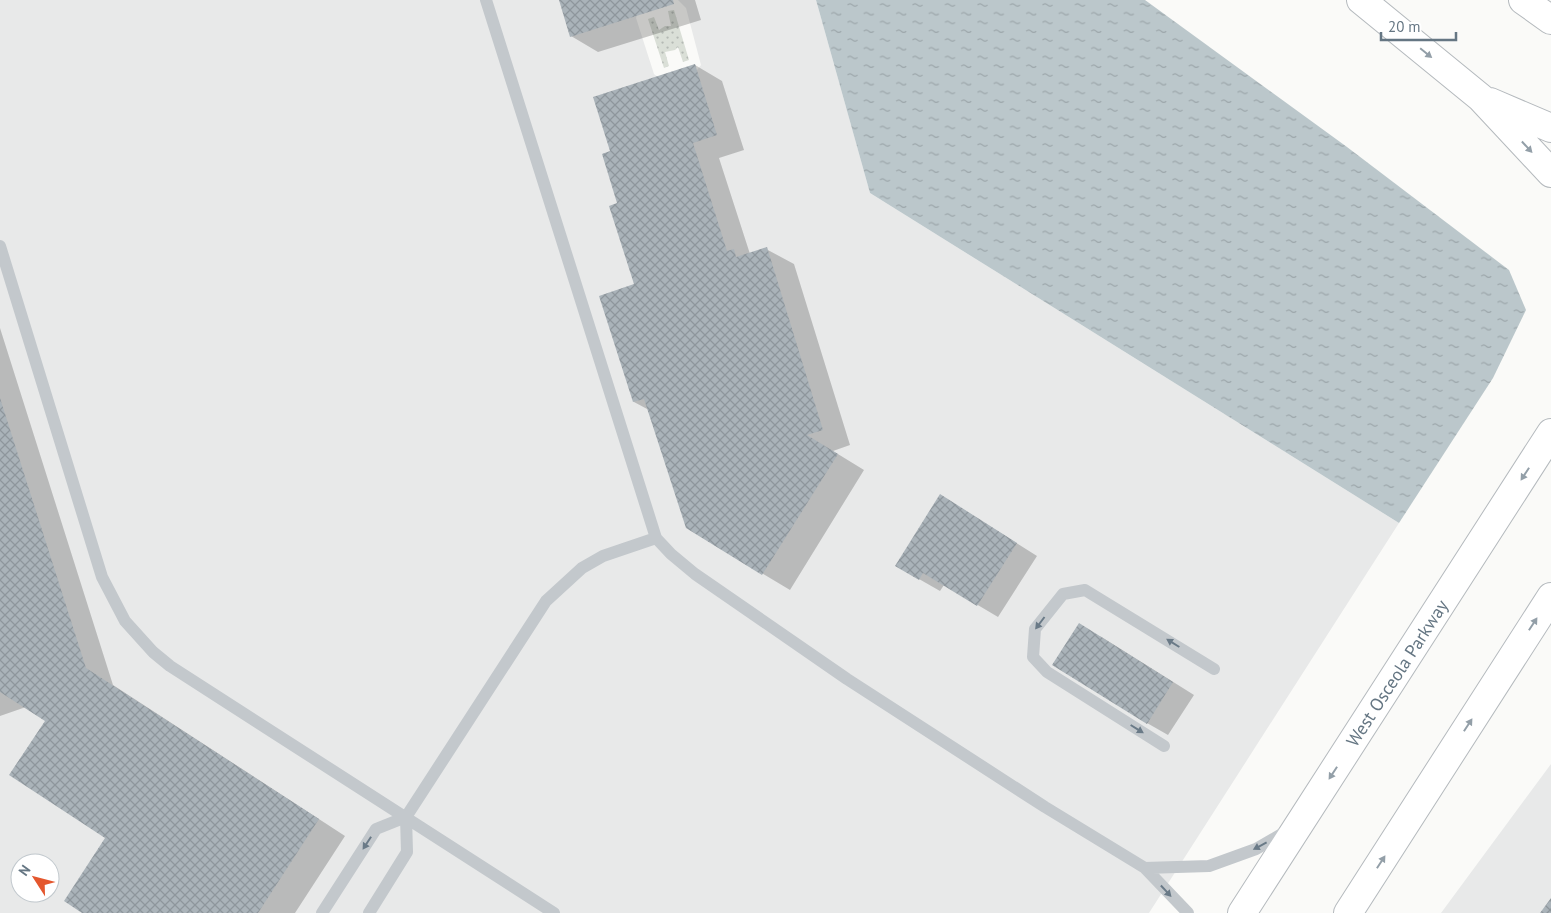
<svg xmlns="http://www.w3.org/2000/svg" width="1551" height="913" font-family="'PT Sans',sans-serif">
  <defs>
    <pattern id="grass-dots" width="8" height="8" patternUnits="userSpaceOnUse" patternTransform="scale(1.25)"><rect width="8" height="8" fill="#dadfd7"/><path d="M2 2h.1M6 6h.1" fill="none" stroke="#b4b9b4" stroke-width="1.8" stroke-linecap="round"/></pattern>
    <pattern id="water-ripples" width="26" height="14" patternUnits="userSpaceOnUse" patternTransform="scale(1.25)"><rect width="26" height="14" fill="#bbc7cb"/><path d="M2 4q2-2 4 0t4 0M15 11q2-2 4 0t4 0" fill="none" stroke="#9ca6aa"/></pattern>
    <pattern id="building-cross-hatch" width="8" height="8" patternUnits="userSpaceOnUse" patternTransform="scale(1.25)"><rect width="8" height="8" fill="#aab3b9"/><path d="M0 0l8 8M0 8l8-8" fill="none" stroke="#8e969c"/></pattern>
  </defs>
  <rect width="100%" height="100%" fill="#fafaf8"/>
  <path fill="#e8e9e9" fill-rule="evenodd" d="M0 0H666L638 12 636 18 654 74 660 79 688 73 697 70 701 65 686 8 678 0H816L870 193 1399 523 1149 913H0ZM20 863H50V893H20Z
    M1551 764V913H1441Z"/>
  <path fill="url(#grass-dots)" d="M674 10 689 60 683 62 678 47 675 50 665 52 669 66 664 68 648 19 654 17 659 30 665 26H671L668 11Z"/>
  <path fill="url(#water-ripples)" d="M816 0H1145L1347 147 1509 270 1526 310 1493 378 1399 523 870 193Z"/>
  <path fill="#0003" d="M560 0H695L701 20 598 52 571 36Z
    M695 65 722 81 744 150 719 158 750 254 766 249 794 264 850 445 833 451 864 470 790 590 687 528 649 410 634 402 635 285 619 204 611 152Z
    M0 328 113 685 345 836 295 913H84L107 837 46 721 26 707 0 716Z
    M961 508 1037 556 998 617 944 585 940 591 919 579Z
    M1100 636 1194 695 1168 735 1147 723Z"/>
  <path fill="url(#building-cross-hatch)" d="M559 0H673L674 4 570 37Z
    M695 64 717 135 693 143 727 251 734 249 736 257 767 247 823 430 807 435 838 454 762 575 686 528 644 399 633 402 599 296 634 284 609 206 617 203 602 154 610 151 593 97Z
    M0 398 86 668 319 819 258 913H82L64 901 105 838 9 775 45 721 0 692Z
    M940 494 1017 543 977 606 923 573 919 580 895 566Z
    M1079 623 1173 682 1147 724 1052 665Z
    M1551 898V913H1540Z"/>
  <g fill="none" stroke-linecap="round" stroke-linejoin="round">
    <g stroke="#b5babe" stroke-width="30">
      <path id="primary" d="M1242 913 1551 433
        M1348 913 1551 597"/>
    </g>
    <g stroke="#b4b9bd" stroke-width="30">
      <path id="highway" d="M1361 0 1481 98 1551 173
        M1523 0 1551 20
        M1490 102 1551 128"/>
    </g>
    <path stroke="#c3c8cc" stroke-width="12" d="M486 0 656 538 671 554 695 574 847 679 1045 807 1145 868 1188 913
      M0 246 102 577 125 621 153 652 170 666 554 913
      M1164 746 1047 672 1033 657 1035 629 1063 594 1085 590 1214 669
      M1145 868 1209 866 1256 849 1287 831
      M322 913 376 829 406 817
      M369 913 407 852 406 817 546 601 582 568 603 556 656 538"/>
    <use href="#primary" stroke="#fff" stroke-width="28"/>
    <use href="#highway" stroke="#fff" stroke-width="28"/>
  </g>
  <defs><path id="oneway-solid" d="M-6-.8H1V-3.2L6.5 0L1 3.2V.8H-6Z" transform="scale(1.25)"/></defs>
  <g fill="#939fa8">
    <use href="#oneway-solid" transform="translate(1426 53) rotate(39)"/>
    <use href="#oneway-solid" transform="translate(1527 147) rotate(47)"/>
    <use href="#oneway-solid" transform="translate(1525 474) rotate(123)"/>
    <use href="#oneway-solid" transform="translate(1533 624) rotate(-57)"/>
    <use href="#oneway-solid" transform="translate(1468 725) rotate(-57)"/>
    <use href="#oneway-solid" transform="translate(1333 773) rotate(123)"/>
    <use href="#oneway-solid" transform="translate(1381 862) rotate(-57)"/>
  </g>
  <g fill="#6a7a87">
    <use href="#oneway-solid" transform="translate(1040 623) rotate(127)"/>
    <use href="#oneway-solid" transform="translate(1173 643) rotate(-148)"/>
    <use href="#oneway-solid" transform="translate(1137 729) rotate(32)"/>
    <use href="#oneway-solid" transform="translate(367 843) rotate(123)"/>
    <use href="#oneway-solid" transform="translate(1260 846) rotate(152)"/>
    <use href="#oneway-solid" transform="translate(1166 891) rotate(47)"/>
  </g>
  <g text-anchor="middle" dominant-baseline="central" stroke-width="5" stroke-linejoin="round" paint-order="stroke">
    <g font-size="18" fill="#657683" stroke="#fff">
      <text transform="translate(1397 673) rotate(-57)">West Osceola Parkway</text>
    </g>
  </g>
  <g transform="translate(35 878) rotate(306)"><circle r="24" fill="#ffffff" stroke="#c1c8cd"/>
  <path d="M0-4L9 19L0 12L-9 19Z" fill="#e4572e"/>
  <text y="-8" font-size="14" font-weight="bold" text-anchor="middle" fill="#657683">N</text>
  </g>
  <path d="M1381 32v8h75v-8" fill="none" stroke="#657683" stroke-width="2.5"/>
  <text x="1388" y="32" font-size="15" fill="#657683" stroke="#ffffff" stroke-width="4" paint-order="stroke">20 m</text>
</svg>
